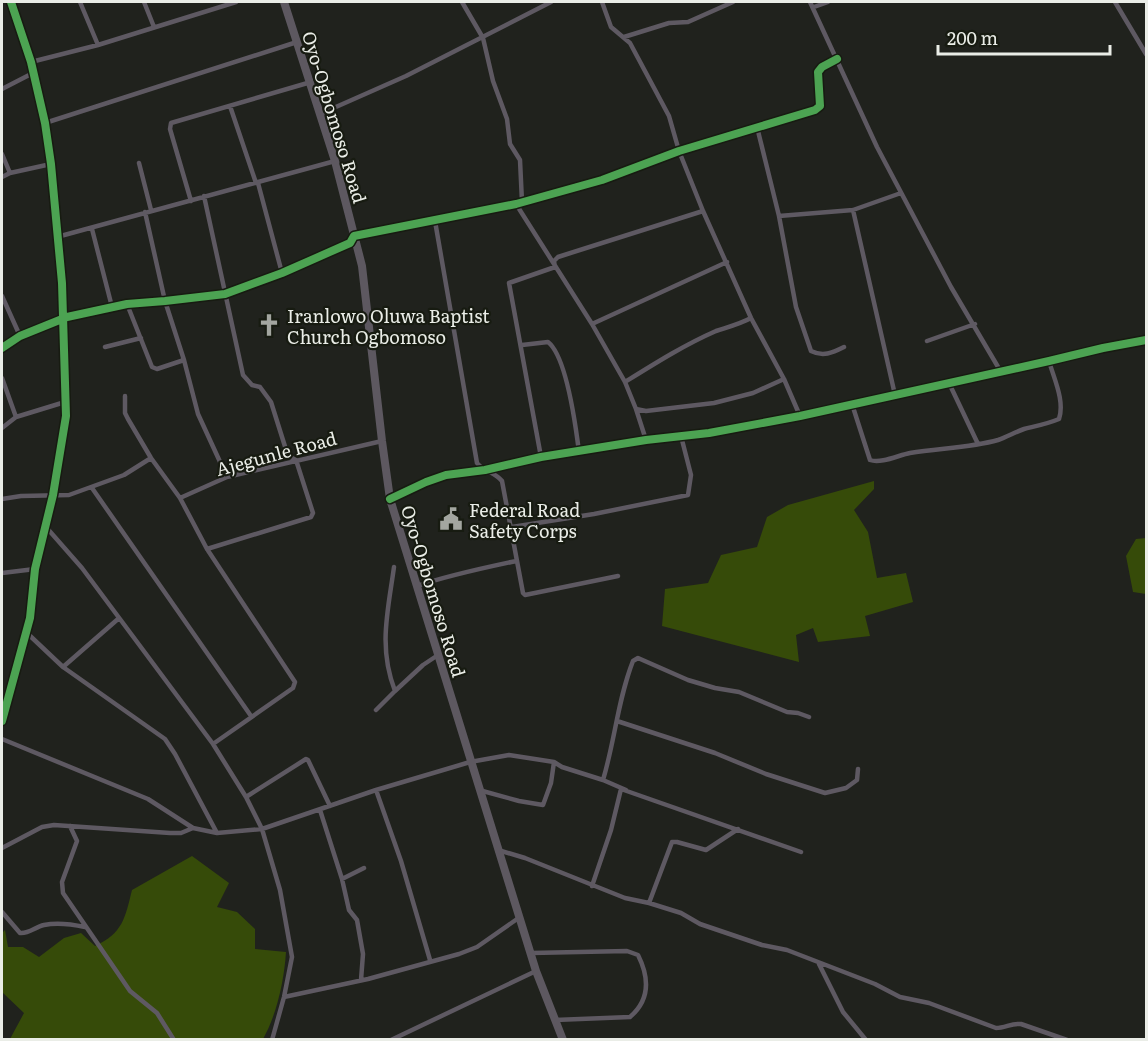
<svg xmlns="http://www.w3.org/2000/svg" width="1148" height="1041" font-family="Literata,serif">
  <rect width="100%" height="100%" fill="#20221d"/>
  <path fill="#364b09" d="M874 481V489L854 510 868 532 877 578 906 573 913 602 865 616 870 636 818 642 813 628 796 635 799 662 662 626 665 589 708 583 721 555 757 547 767 517 788 505Z
    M1146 538V594L1133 592 1126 556 1136 539Z
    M192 856 229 883 217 907 237 912 255 929V949L286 952C284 981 277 1014 263 1039H10L24 1013 2 992V933L5 930 8 947H23L39 957 64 938 81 933 95 946C123 933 125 918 132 890Z"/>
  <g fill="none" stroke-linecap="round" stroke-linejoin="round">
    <path stroke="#5e5962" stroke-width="4.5" d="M80 2 98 45
      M144 2 154 27
      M462 2 483 38 493 81 507 119 510 144 520 160 522 202
      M602 2 611 27 630 43 669 116 679 151 703 211 751 318 784 379 800 416
      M810 2 877 147 951 287 1001 372
      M1115 2 1146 54
      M814 7 828 2
      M624 37 669 23 688 22 733 2
      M31 62 98 45 236 2
      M2 89 33 73
      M230 106 256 183H258L282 273
      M320 114 406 76 551 2
      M45 123 297 42
      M757 127 779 216 796 307 811 351C823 357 832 353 844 347
      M2 154 10 173 51 164
      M139 163 151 210
      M2 177 10 173
      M204 196 243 375 252 385 260 387 271 402 288 456 296 460 313 513 311 517 207 549
      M191 201 170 129 171 123 311 82
      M516 204 592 324 625 382 636 409 646 440
      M853 210 895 395
      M145 212 165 301 184 360 198 414 227 477
      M779 216 853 210 901 193
      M435 221 477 463C483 471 495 472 502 481L523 593 525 595 618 576
      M92 229 112 307
      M57 237 335 161
      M2 296 20 336
      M127 304 152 367 157 369 184 360
      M592 324 727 262
      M927 341 975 324
      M522 345 548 342C567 357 576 428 579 452
      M105 347 141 338
      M2 348 20 336 67 317 127 304 165 301 225 294 282 273 350 243 354 236 516 204 602 180 679 151 815 110 820 106 818 72 822 67 837 59
      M2 378 16 417
      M625 382C654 364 684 345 716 331 728 327 740 324 751 318
      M949 383 978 444
      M125 396V413L128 419 151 458 180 498 207 549 295 682 293 688 213 744
      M852 404 870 460C881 464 899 455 910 453 939 448 970 448 998 440 1007 437 1015 432 1024 429 1036 426 1047 424 1059 419 1065 401 1054 379 1049 361
      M636 409 646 411 714 403 753 393 784 379
      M2 428 16 417 65 402
      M541 457 509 283 555 267 554 261 558 257 703 211
      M92 488 251 716
      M180 498 227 477 382 441
      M2 499 21 496 69 495 124 475 151 458
      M390 499 426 482 446 475 485 470 541 457 646 440 709 433 800 416 1049 361 1103 348 1146 340
      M46 527 82 568 213 744 246 797 262 829 280 890 292 957 284 997 272 1040
      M512 527 594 514 688 495 691 475 681 436
      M2 573 35 569
      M417 586C449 575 483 568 516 561
      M27 633 63 667 165 739 175 754 217 833
      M63 667 118 619
      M395 691 423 665 438 655
      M376 710 395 691C378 647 388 611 394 567
      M2 721 30 618 35 569 53 495 66 416 62 283 51 164 45 123 31 62 11 2
      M617 721 715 753 766 774 825 793 846 788 857 780 858 769
      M2 739 148 799 193 828 217 833 262 829 376 790 470 762 509 755 554 762 562 767 603 780 626 790
      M603 780C615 740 618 699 633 661L638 658 688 680 715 688 739 692 787 712 798 713 809 717
      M376 790 401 861 430 960
      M479 790 519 801 543 805 551 783 554 762
      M246 797 306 759 308 760 330 806
      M320 810 342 879 349 910 357 920 363 954 361 980
      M70 826 77 841 62 882 63 893 130 991 157 1013 174 1040
      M2 848 42 827 54 825 170 833H181L193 828
      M498 850 525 858 625 898 649 903 681 913 700 924 762 945 787 950 875 984 900 997 929 1003 996 1028C1005 1028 1012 1023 1021 1024L1067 1040
      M342 879 364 868
      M592 886 611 830 621 789 801 852
      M649 903 672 842H677L706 850 738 829
      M2 912 20 933C29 934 35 927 44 925 58 922 71 924 85 927
      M531 953 627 951 638 955C649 977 651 999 630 1017L555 1020
      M819 964 843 1012 866 1040
      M284 997 368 979 459 954 477 947 520 917
      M391 1040 536 971"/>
    <path stroke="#5d5860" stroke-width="8" d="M284 2 335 161 362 266 382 441 390 499 536 971 563 1040"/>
    <g stroke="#171b11" stroke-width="11">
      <path id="cycleway" d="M2 348 20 336 67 317 127 304 165 301 225 294 282 273 350 243 354 236 516 204 602 180 679 151 815 110 820 106 818 72 822 67 837 59
        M390 499 426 482 446 475 485 470 541 457 646 440 709 433 800 416 1049 361 1103 348 1146 340
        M2 721 30 618 35 569 53 495 66 416 62 283 51 164 45 123 31 62 11 2"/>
    </g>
    <use href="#cycleway" stroke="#4ca352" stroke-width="8"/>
  </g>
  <defs>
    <g id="church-bare" transform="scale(1.8)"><path d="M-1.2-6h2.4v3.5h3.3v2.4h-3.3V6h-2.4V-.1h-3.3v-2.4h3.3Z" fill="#a3a6a0" stroke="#171b11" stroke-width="2.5" paint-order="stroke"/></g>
    <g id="civic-bare" transform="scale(1.8)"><path d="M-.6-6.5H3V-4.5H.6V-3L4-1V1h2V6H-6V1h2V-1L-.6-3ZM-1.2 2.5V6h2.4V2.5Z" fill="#a3a6a0" stroke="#171b11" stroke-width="2.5" paint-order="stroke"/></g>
  </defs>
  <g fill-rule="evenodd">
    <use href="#church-bare" x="269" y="325"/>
    <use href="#civic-bare" x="451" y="519"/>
  </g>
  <g text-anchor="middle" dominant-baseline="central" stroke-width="4.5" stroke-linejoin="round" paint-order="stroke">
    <g font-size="18" fill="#eaede7" stroke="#171b11">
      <text transform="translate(335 117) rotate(73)">Oyo-Ogbomoso Road</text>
      <text transform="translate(276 453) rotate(-15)">Ajegunle Road</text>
      <text transform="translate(434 591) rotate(73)">Oyo-Ogbomoso Road</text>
    </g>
    <g font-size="18" fill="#eaede7" stroke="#171b11" text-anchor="start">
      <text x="287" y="315">Iranlowo Oluwa Baptist<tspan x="287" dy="21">Church Ogbomoso</tspan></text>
      <text x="469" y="509">Federal Road<tspan x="469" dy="21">Safety Corps</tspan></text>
    </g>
  </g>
  <rect width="1148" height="1041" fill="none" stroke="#eaede7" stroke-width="6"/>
  <path d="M938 45v9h172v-9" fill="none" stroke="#eaede7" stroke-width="3"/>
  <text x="947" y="45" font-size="18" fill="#eaede7" stroke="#171b11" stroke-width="4.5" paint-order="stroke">200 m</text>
</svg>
